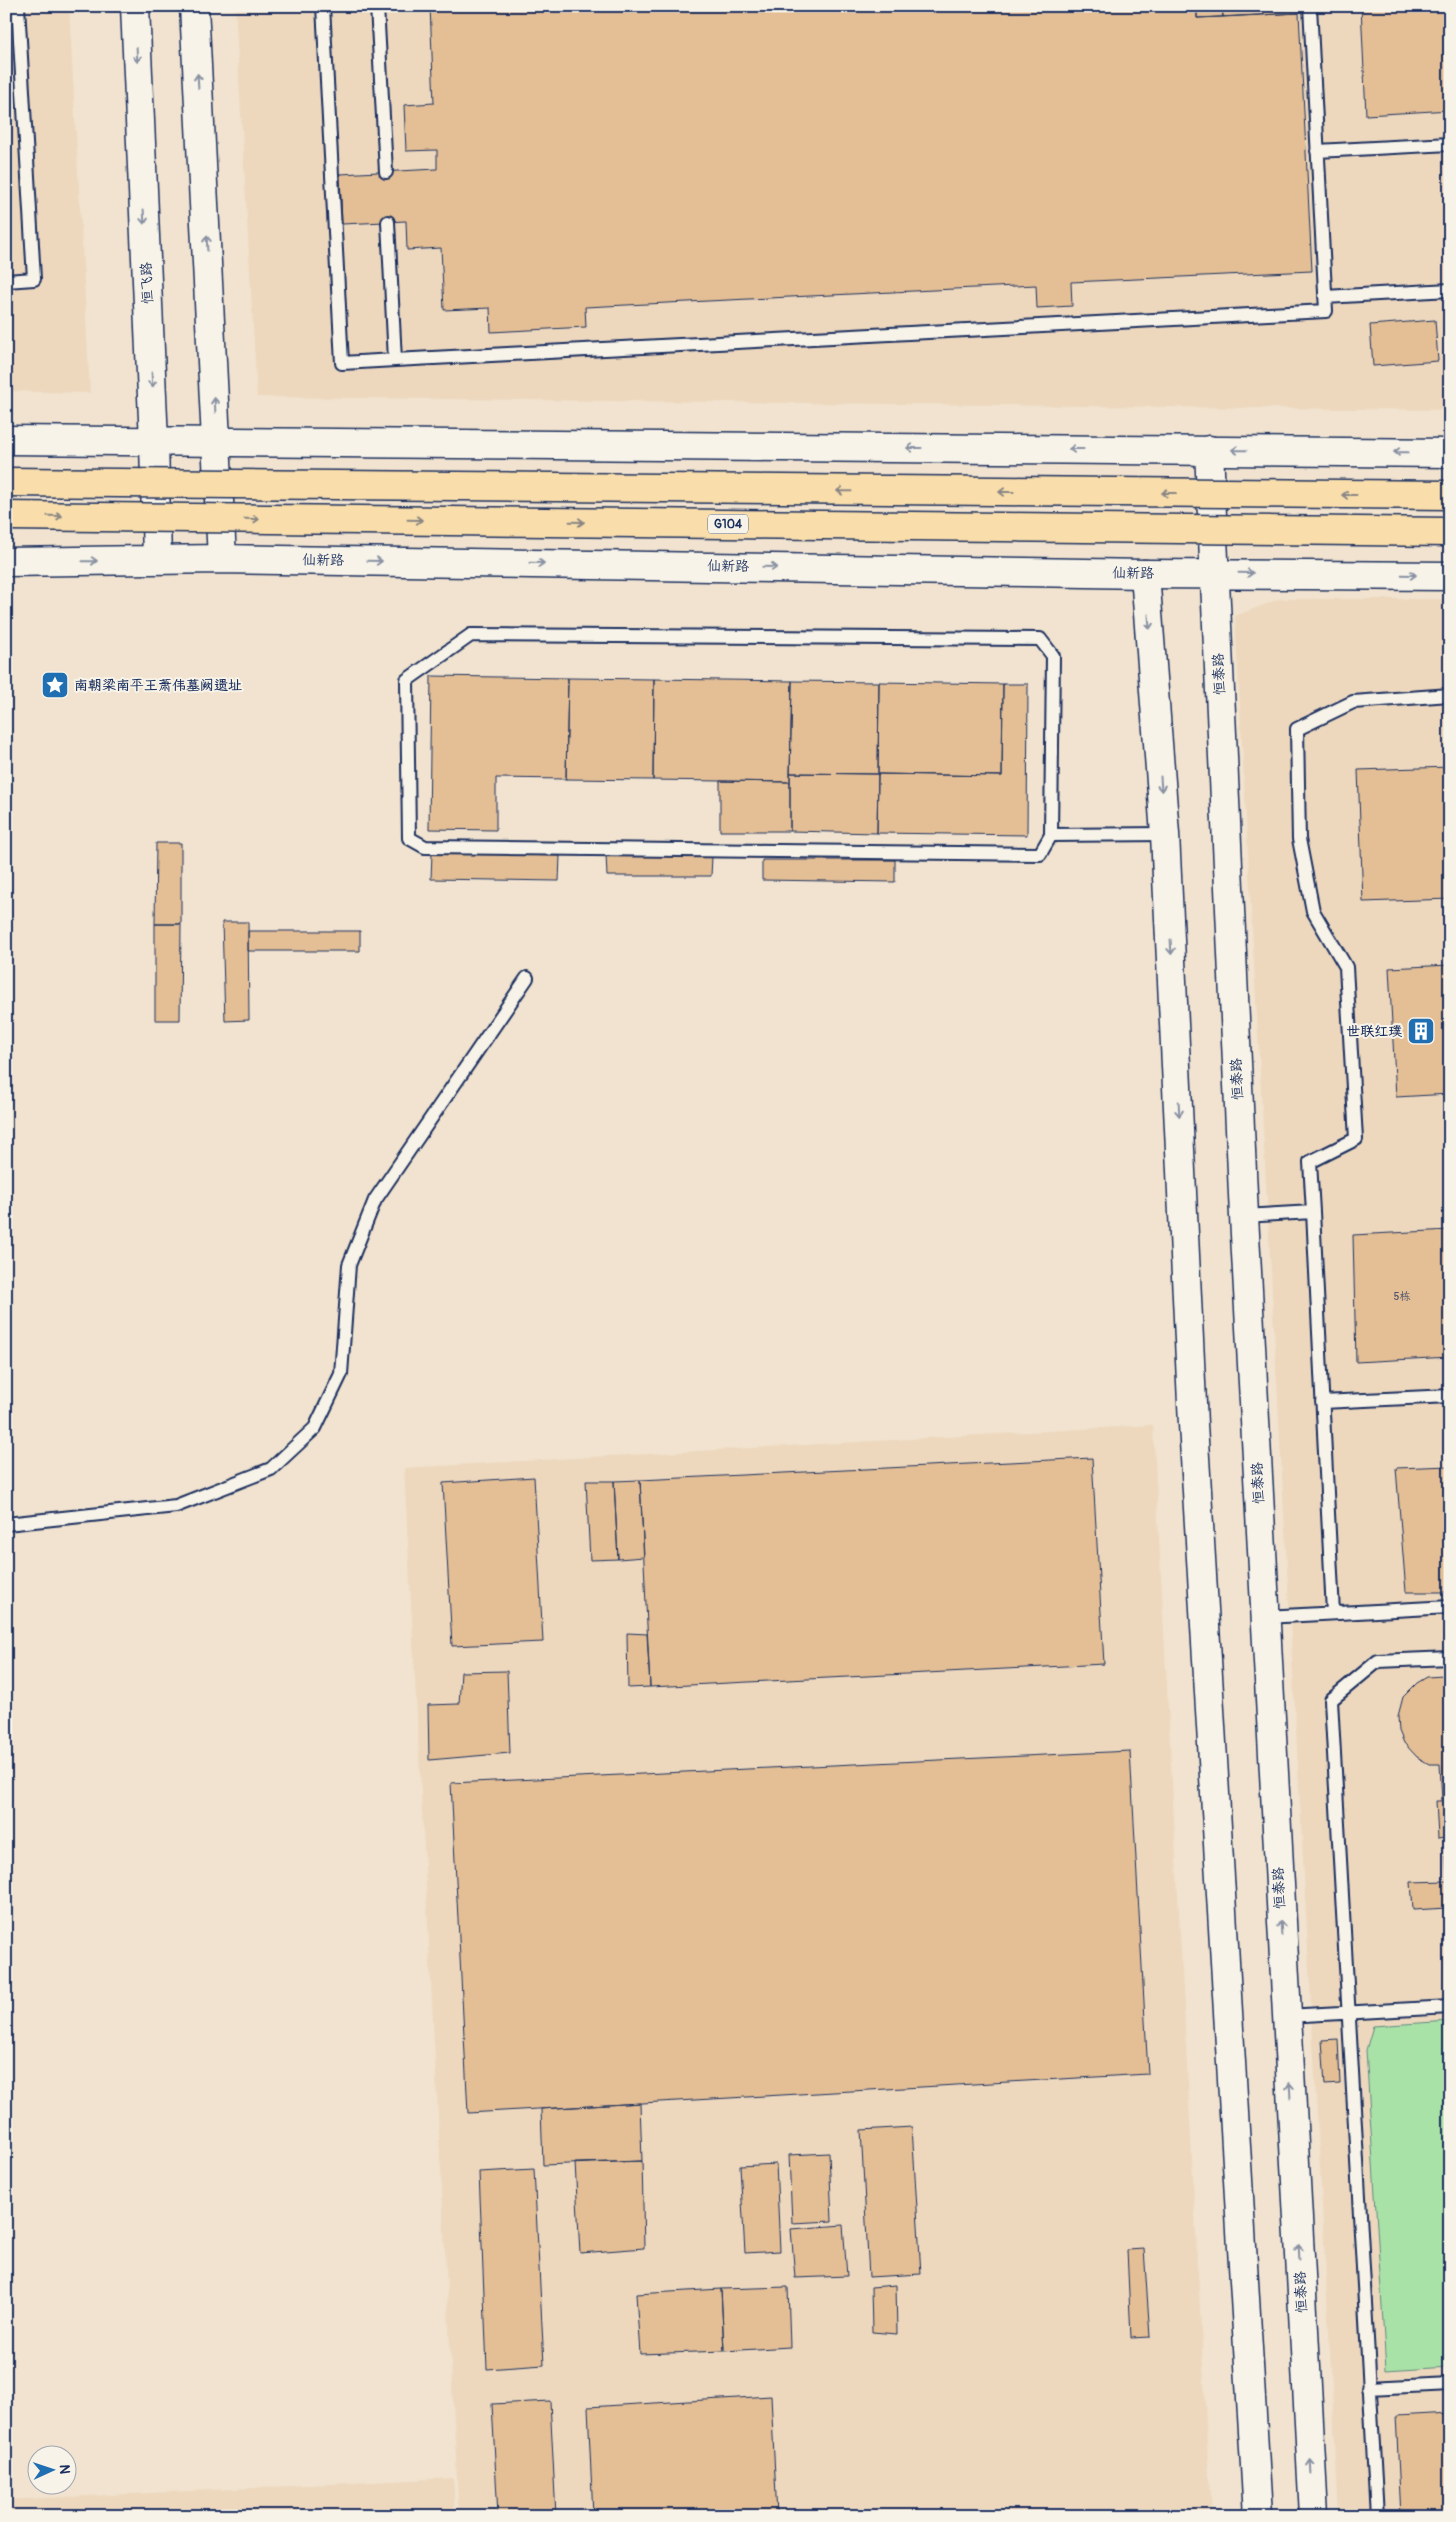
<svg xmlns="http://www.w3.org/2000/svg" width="1456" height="2522" font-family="Pangolin,'LXGW WenKai TC',sans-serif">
  <rect width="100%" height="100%" fill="#f1e3cf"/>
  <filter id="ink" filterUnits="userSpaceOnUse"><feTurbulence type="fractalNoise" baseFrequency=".02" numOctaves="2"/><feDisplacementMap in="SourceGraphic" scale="10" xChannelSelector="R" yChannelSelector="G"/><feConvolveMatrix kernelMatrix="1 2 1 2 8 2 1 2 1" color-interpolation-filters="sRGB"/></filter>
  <g filter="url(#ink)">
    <path fill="#edd8be" d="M6 6H69L90 393 6 391Z
      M235 6H1450V410L257 397Z
      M1279 599H1450V2516H1339L1235 616Z
      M1153 1425 1211 2516H459L404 1468Z
      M453 2478 455 2516H6V2500Z"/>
    <path fill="#a9e2a6" stroke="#628882" d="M1450 2021V2367L1386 2371 1366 2050 1373 2026Z"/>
    <path fill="#e4bf95" stroke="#1b2f5e" d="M430 6H1197V18L1299 13 1312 271 1071 282 1072 306 1037 308 1036 285 585 307 586 327 491 332 490 308 444 310 441 248 407 250 406 221 342 224 340 174 437 169V150L406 151 404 105 434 103Z
      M1197 6H1222L1223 17 1197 18Z
      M1222 6H1299V13L1223 17Z
      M1361 6H1450V110L1366 115Z
      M1435 320 1438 361 1373 366 1370 325Z
      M431 676 568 678 566 779 496 778V830L429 829Z
      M568 678 654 679 653 780 566 779Z
      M654 679 792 681 790 782 653 780Z
      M792 681 879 682 878 774 790 773Z
      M879 682 1003 684 1002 776 878 774Z
      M1003 684H1028L1027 835 877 833 878 774 1002 776Z
      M1450 767V899L1363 902 1358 770Z
      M790 773 878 774 877 833 790 831Z
      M720 781 790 782V831H720Z
      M156 843H181V924H155Z
      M432 853 560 856 559 881 431 879Z
      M606 855 712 857 711 876H607Z
      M762 860H895V882L762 880Z
      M222 922H248L249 1020 225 1021Z
      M155 924H181L180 1020H155Z
      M248 931H360V951H248Z
      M1450 965V1094L1396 1097 1389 968Z
      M1450 1230V1357L1356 1362 1353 1235Z
      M1092 1458 1104 1664 650 1687 640 1480Z
      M1450 1466V1592H1406L1396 1468Z
      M534 1477 543 1642 452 1646 443 1483Z
      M640 1480 644 1557 618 1559 614 1481Z
      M586 1481H614L618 1559 590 1560Z
      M627 1633 647 1634 650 1687 628 1688Z
      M507 1671 510 1753 429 1760 428 1705 459 1704 461 1672Z
      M1443 1676 1450 1679V1941L1447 1908 1413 1910 1411 1882 1447 1881 1445 1837 1438 1838 1436 1801H1442L1440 1764H1429L1417 1757 1404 1743 1399 1731 1398 1716 1403 1697 1417 1683 1427 1677Z
      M1130 1751 1148 2074 468 2113 451 1783Z
      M1338 2039 1340 2084 1325 2085 1322 2040Z
      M640 2103 642 2161 543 2165 541 2109Z
      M912 2127 921 2274 869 2277 861 2130Z
      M829 2153 832 2221 792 2223 789 2155Z
      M642 2161 644 2248 580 2253 575 2163Z
      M776 2164 780 2251 745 2253 740 2166Z
      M534 2169 544 2365 487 2369 479 2172Z
      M843 2225 847 2276 795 2278 791 2229Z
      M1144 2249 1150 2337 1131 2338 1127 2250Z
      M896 2285 897 2334 872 2332 871 2287Z
      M788 2287 790 2347 724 2351 721 2289Z
      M721 2289 724 2351 640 2354 636 2294Z
      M771 2396 777 2516H593L588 2407Z
      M550 2401 556 2516H498L492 2404Z
      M1450 2413V2516H1401L1396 2416Z"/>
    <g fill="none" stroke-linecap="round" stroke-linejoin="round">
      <g stroke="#1b2f5e" stroke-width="16">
        <path id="service" d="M323 6 342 363 395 360
          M377 6 386 172
          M1317 151 1450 144
          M388 222 395 360 1326 311 1310 6
          M6 281 34 279 18 6
          M1325 297 1450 290
          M1051 835 1053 656 1040 639 471 635 407 680 409 838 425 847 1040 854 1051 835 1165 834
          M1313 1212 1333 1613
          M1244 1216 1313 1212 1310 1162 1356 1139 1346 967 1313 911 1299 839 1297 729 1353 702 1450 695
          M1322 1402 1450 1396
          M6 1524 176 1506 271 1469 315 1428 341 1374 349 1265 375 1200 527 978
          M1265 1617 1450 1607
          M1286 2016 1450 2007
          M1369 2388 1450 2384
          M1377 2516 1331 1700 1378 1661 1450 1658"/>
      </g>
      <g stroke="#1b2f5e" stroke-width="31">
        <path id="tertiary" d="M1209 450 1244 1216 1314 2516
          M1145 574 1165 834 1193 1424 1258 2516"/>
      </g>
      <g stroke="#1b2f5e" stroke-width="31">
        <path id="secondary" d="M135 6 154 442 157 559
          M194 6 222 559
          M6 440 1450 453
          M6 562 222 559 1145 574 1450 576"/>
      </g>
      <use href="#service" stroke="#f7f3e8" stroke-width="12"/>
      <use href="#tertiary" stroke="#f7f3e8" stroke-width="28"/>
      <use href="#secondary" stroke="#f7f3e8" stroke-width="28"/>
      <g stroke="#1b2f5e" stroke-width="31" stroke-linecap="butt">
        <path id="primary-bridge" d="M6 482 1450 495
          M6 516 1450 532"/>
      </g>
      <use href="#primary-bridge" stroke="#f9deab" stroke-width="28"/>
    </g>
    <defs><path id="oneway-shaft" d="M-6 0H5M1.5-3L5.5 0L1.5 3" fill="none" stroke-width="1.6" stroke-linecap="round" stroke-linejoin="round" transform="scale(1.25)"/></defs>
    <g stroke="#8991a3">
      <use href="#oneway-shaft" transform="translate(137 55) rotate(87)"/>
      <use href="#oneway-shaft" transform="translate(198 81) rotate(-93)"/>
      <use href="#oneway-shaft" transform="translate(144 217) rotate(87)"/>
      <use href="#oneway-shaft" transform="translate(207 243) rotate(-93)"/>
      <use href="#oneway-shaft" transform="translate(152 380) rotate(87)"/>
      <use href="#oneway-shaft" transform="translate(215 405) rotate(-93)"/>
      <use href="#oneway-shaft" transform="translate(914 448) rotate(-180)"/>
      <use href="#oneway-shaft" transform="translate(1076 449) rotate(-180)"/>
      <use href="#oneway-shaft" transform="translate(1239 450) rotate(-179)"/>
      <use href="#oneway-shaft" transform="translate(1401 452) rotate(-179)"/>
      <use href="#oneway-shaft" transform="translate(90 561) rotate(-1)"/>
      <use href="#oneway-shaft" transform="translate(375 561) rotate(1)"/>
      <use href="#oneway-shaft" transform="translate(537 563) rotate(1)"/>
      <use href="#oneway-shaft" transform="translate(770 567) rotate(1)"/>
      <use href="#oneway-shaft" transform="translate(1246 573) rotate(1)"/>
      <use href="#oneway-shaft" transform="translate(1409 575) rotate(1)"/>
      <use href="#oneway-shaft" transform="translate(1149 622) rotate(86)"/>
      <use href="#oneway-shaft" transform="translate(1161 784) rotate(86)"/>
      <use href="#oneway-shaft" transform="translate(1171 947) rotate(87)"/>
      <use href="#oneway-shaft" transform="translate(1179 1109) rotate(87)"/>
      <use href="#oneway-shaft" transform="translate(1281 1928) rotate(-93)"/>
      <use href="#oneway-shaft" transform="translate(1290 2090) rotate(-93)"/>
      <use href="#oneway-shaft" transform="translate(1299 2252) rotate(-93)"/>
      <use href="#oneway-shaft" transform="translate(1311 2467) rotate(-93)"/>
    </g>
    <g stroke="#8a8684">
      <use href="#oneway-shaft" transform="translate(844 491) rotate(-179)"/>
      <use href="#oneway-shaft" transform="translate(1006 492) rotate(-180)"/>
      <use href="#oneway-shaft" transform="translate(1169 493) rotate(-180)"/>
      <use href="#oneway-shaft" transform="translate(1349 495) rotate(-180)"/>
      <use href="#oneway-shaft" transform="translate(55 516) rotate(1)"/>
      <use href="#oneway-shaft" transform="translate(252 519) rotate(1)"/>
      <use href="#oneway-shaft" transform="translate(415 520) rotate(1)"/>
      <use href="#oneway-shaft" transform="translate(577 522) rotate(1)"/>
    </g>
  </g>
  <defs>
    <g id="sight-square" transform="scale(1.4375)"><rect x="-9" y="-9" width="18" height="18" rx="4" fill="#1f6fb2" stroke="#f7f3e8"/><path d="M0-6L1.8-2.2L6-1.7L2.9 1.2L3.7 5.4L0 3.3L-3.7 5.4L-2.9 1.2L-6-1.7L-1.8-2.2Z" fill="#fff"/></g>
    <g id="building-square" transform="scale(1.4375)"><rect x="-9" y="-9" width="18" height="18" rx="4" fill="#1f6fb2" stroke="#f7f3e8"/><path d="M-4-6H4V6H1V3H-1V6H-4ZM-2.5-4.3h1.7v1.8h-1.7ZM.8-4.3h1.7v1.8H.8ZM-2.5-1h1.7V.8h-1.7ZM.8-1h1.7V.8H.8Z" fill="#fff"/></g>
  </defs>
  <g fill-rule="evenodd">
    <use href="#sight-square" x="55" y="685"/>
    <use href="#building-square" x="1421" y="1031"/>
  </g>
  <g text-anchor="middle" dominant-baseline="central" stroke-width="4" stroke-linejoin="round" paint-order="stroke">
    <g font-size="11" fill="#4d536c">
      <text x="1402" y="1296">5栋</text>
    </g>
    <rect fill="#f7f3e8" stroke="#5d6a87" stroke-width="1" x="708" y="514.5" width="40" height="19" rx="4"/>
    <g font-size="12" font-weight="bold" fill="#1b2f5e">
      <text x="728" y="524">G104</text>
    </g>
    <g font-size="14" fill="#1b2f5e" stroke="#f7f3e8">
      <text transform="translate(147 283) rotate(-93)">恒飞路</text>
      <text transform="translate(323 560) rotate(1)">仙新路</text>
      <text transform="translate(728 566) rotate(1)">仙新路</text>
      <text transform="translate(1133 573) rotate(1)">仙新路</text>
      <text transform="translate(1219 674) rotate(-93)">恒泰路</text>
      <text transform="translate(1237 1079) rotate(-93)">恒泰路</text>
      <text transform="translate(1258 1483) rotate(-93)">恒泰路</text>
      <text transform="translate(1279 1888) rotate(-93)">恒泰路</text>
      <text transform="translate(1301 2292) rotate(-93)">恒泰路</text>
    </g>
    <g font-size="14" font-weight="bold" fill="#1b2f5e" stroke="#f7f3e8" text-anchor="start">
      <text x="74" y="685">南朝梁南平王萧伟墓阙遗址</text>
      <text x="1402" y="1031" text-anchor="end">世联红璞</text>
    </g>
  </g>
  <rect width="1456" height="2522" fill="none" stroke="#f7f3e8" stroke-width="25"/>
  <rect x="12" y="12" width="1431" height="2497" fill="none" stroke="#1b2f5e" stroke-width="2" filter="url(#ink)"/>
  <g transform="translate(52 2470) rotate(87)"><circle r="24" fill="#f7f3e8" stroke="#9fa5b1"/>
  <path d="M0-4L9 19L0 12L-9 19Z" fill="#1f6fb2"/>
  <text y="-8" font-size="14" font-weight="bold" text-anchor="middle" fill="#1b2f5e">N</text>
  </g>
</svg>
